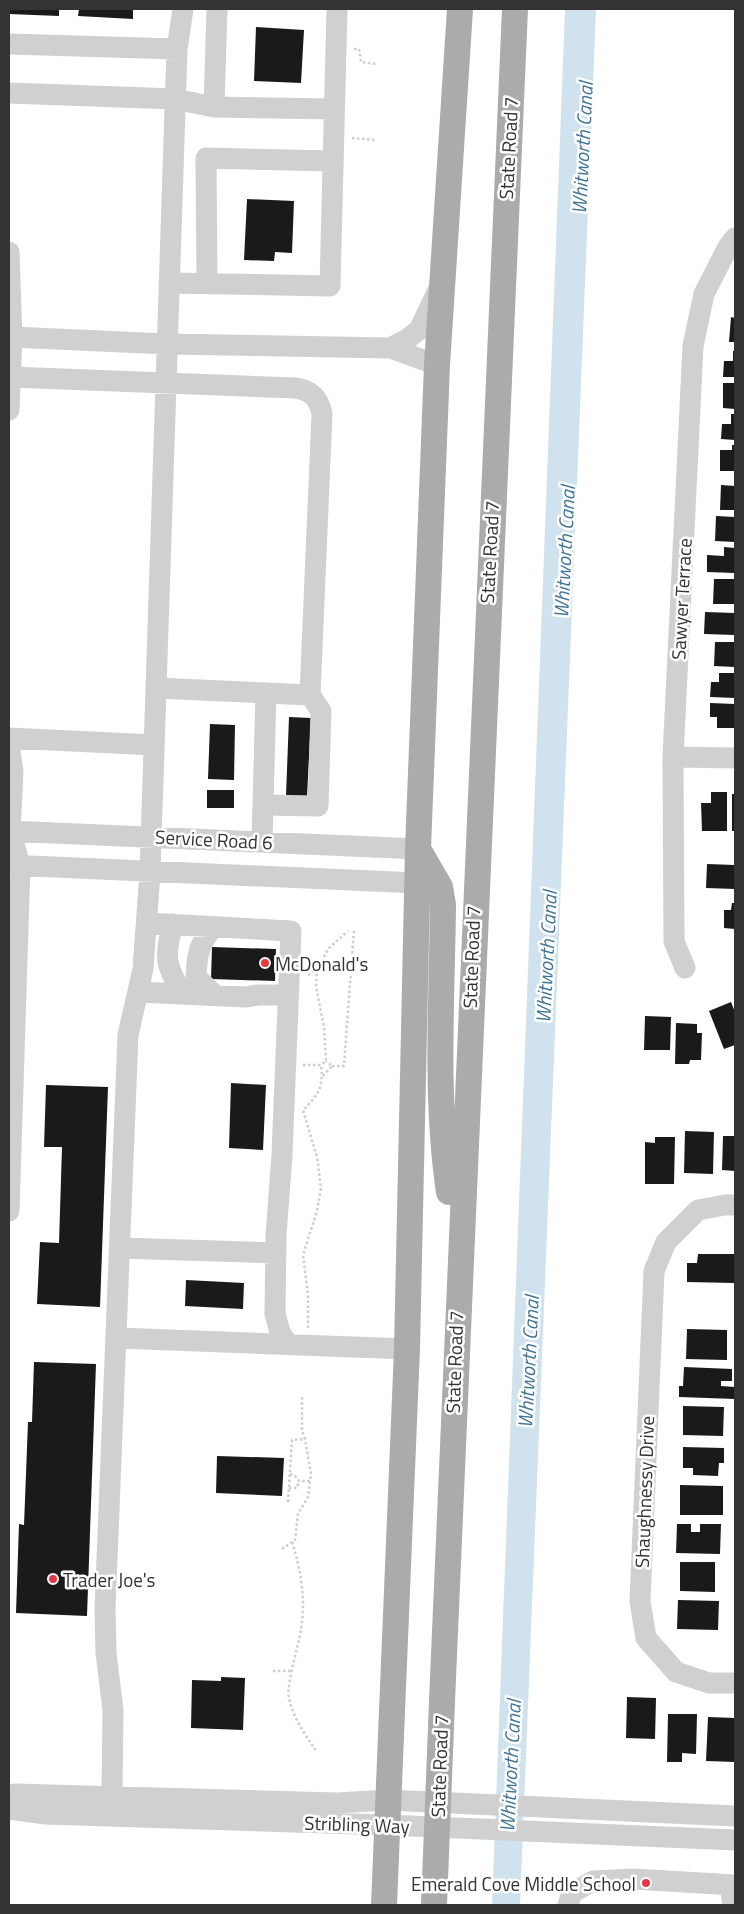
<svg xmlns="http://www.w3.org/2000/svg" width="744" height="1914" font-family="'Titillium Web',sans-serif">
  <rect width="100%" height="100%" fill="#fff"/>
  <path fill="#cfe2ee" d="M565 9H596L520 1905H492Z"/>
  <path fill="#1a1a1a" d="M9 9H59V16L9 14Z
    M79 9H133V19L78 16Z
    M256 27 304 30 301 83 254 81Z
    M247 199 294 201 292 253 275 252 274 261 244 260Z
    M731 317 735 318V342H729Z
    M733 351H735V377H723L724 361H733Z
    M723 383H735V409L723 408Z
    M731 414H735V440L721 439 722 424H731Z
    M732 445H735V471H720V450H732Z
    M721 485 735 486V510H720Z
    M716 516 735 517V542L715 541Z
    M724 547 735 548V573L707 572V555L724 556Z
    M714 579H735V604H713Z
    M705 612 735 613V635L704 634Z
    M715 642H735V667L714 666Z
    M719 673H735V698L710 697 711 682H719Z
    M710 703 735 704V728H717V717H710Z
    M289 717 311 718 307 797 286 796Z
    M210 724 235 725 234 780 208 779Z
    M207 790H234V808H207Z
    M711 792H727V831H702L701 803H711Z
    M732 794H735V831H732Z
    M707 864 735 865V889L706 888Z
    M732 903H735V929L724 928V910H731Z
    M212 947 276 949 275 981 211 979Z
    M731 1002 735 1012V1045L724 1049 709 1011Z
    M645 1016 671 1017 670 1050H644Z
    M676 1023 697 1024V1033H702L701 1060H690L689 1064H675Z
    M231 1083 266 1085 263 1150 229 1148Z
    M46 1085 108 1087 100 1307 37 1304 40 1242 59 1243 62 1147H44Z
    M685 1131 714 1132 713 1174 684 1173Z
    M723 1136H735V1171L722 1170Z
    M655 1137H675L674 1184H645V1142L655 1143Z
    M698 1254H734V1283L687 1282V1263H697Z
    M186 1280 244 1283 243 1309 185 1306Z
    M687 1329 727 1330V1360L686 1359Z
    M34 1362 96 1364 87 1616 16 1613 19 1524 24 1525 28 1422H32Z
    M684 1367 732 1369V1381H721V1386L735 1387V1399L679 1397V1386H683Z
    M683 1406 724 1407 723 1436 683 1435Z
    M683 1447 724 1448V1463H719L718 1476 693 1475V1468H683Z
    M217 1456 284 1458 282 1496 216 1493Z
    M680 1485 723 1486V1515H680Z
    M677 1524H691V1532H700V1524H721L720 1554 676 1553Z
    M680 1562H715V1592L680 1591Z
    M678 1600 719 1601 718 1630 677 1629Z
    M221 1677 245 1678 243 1730 191 1728 192 1680 221 1681Z
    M627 1697 656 1698 655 1739 626 1738Z
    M668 1714H697L696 1754 682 1753V1762H667Z
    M708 1717 735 1718V1762L706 1761Z"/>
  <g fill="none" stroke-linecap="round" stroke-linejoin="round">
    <path stroke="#cdcdcd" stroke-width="2.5" stroke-dasharray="2.5 2.5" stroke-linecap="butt" d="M354 49H359L361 62 377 64
      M352 138 375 140
      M308 975 317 970 328 949 348 931
      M303 1065H321L326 1061 324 1027 316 987 317 970
      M332 1066H344L354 930
      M323 1076 332 1066 326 1061
      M308 1328V1295L303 1255 317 1211 321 1188 317 1157 303 1110C318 1095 324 1088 321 1065
      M290 1474 295 1476 299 1481H310
      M289 1488H297L299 1481
      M288 1502 292 1440 305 1439 302 1431V1397
      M292 1542C301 1571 306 1599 301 1629 299 1645 286 1684 289 1698 293 1718 306 1736 317 1752
      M282 1549 295 1540 298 1514 308 1497 311 1474 305 1439
      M273 1671H293"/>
    <path stroke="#d0d0d0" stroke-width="21" d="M217 9 214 107 334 109
      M9 44 177 49
      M9 93 175 99 214 107
      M9 252 12 337 9 410
      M169 283 330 286 337 9
      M207 283 206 158 333 161
      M12 337 166 344 390 348 437 365
      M390 348 406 340 419 330 440 286
      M11 377 295 388C311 390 319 398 322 414L310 695 156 688
      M9 738 154 745
      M9 744 13 772 10 831 20 865 9 1211
      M673 757 735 758
      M263 805 318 806 321 711 310 695
      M9 831 418 849
      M262 841 266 693
      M9 865 417 883
      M147 923 291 931 282 1155 276 1235 275 1314 280 1332 288 1344
      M173 924C164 956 165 965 182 993
      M213 927C199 945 197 953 196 977L216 996
      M685 968 674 941 673 757 693 346 704 294 728 247 735 238
      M138 992 245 997 258 995H288
      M735 1205H725L698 1210 666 1242 654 1271 640 1601 646 1638 676 1672 709 1683H735
      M120 1248 276 1253
      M117 1338 407 1349
      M9 1796 15 1794 337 1803 388 1800 735 1816
      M112 1797 113 1710 106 1653 105 1609 128 1035 143 969 150 872 177 49 183 9
      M9 1809 46 1814 387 1825 735 1840
      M730 1885 733 1905
      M568 1905 572 1893 593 1881 633 1879 735 1885"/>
    <path stroke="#ababab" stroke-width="26" d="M418 849 440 887 443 905C442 1001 435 1097 449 1192
      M384 1905 407 1349 418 849 437 365 460 9
      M434 1905C459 1273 483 641 515 9"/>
  </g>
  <g fill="#e63946" stroke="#fff" stroke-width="2">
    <circle cx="265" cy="963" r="5"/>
    <circle cx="53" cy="1579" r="5"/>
    <circle cx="646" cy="1883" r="5"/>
  </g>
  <g text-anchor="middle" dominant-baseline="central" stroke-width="5" stroke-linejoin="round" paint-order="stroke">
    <g font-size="19" fill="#333" stroke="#fff">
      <text transform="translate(508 148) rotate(-87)">State Road 7</text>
      <text transform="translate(489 552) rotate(-87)">State Road 7</text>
      <text transform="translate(681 599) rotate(-87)">Sawyer Terrace</text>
      <text transform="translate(214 839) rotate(3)">Service Road 6</text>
      <text transform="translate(471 957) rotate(-88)">State Road 7</text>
      <text transform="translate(454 1362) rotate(-88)">State Road 7</text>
      <text transform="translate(644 1492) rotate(-88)">Shaughnessy Drive</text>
      <text transform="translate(439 1766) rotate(-88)">State Road 7</text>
      <text transform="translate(357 1824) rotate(2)">Stribling Way</text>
    </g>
    <g font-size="19" fill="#333" stroke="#fff" text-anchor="start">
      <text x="275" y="963">McDonald's</text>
      <text x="63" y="1579">Trader Joe's</text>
      <text x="636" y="1883" text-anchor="end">Emerald Cove Middle School</text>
    </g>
    <g font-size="20" font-style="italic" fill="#3f7597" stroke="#fff">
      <text transform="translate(582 148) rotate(-87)">Whitworth Canal</text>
      <text transform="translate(564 552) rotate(-87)">Whitworth Canal</text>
      <text transform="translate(546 957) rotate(-87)">Whitworth Canal</text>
      <text transform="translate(528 1362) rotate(-87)">Whitworth Canal</text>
      <text transform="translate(510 1766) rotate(-87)">Whitworth Canal</text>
    </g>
  </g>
  <rect width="744" height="1914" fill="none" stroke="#333333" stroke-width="20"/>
</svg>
